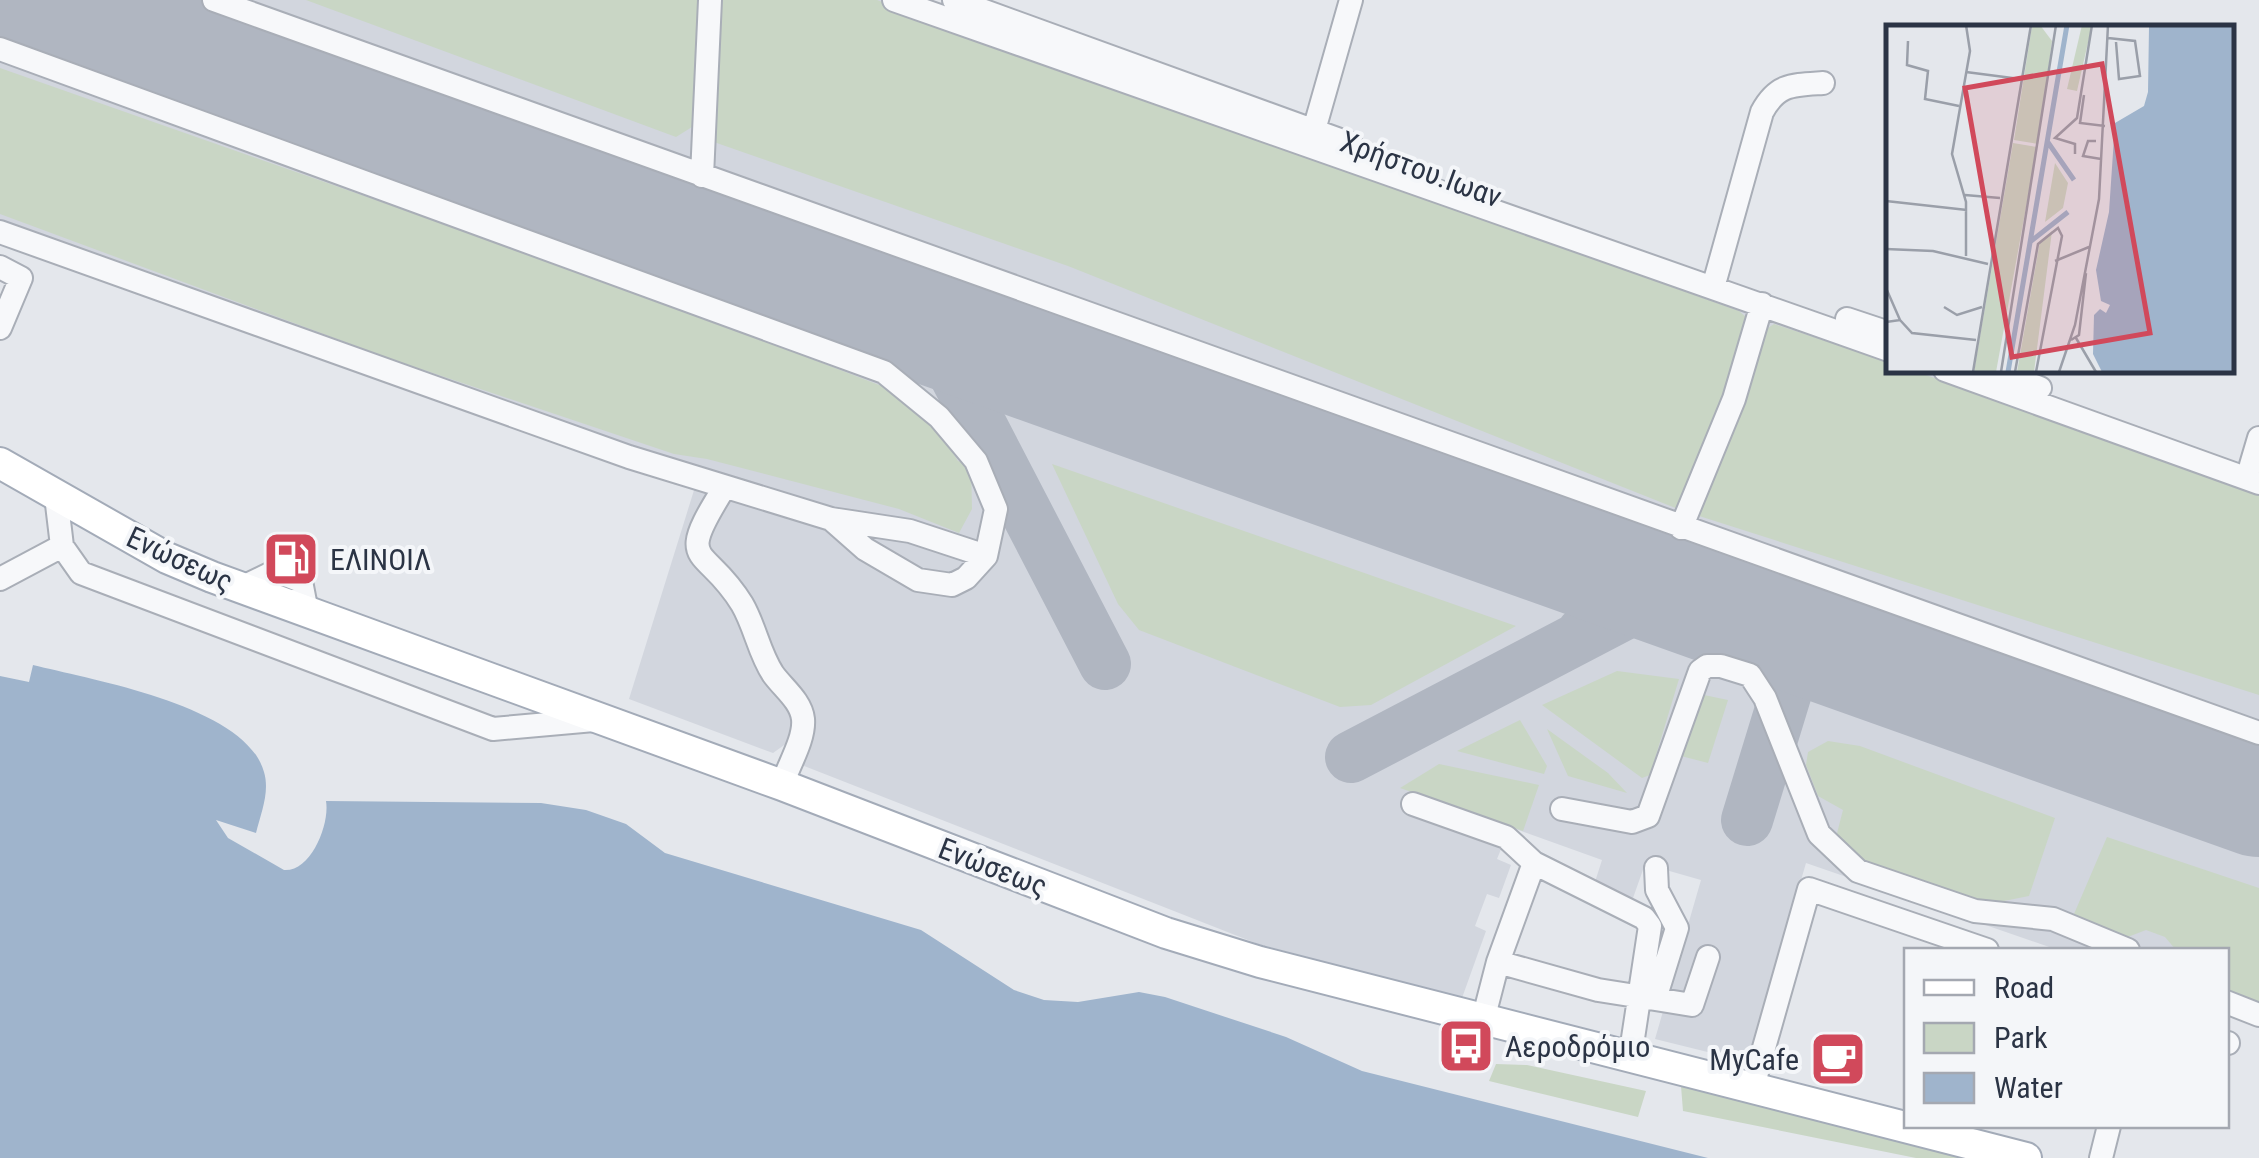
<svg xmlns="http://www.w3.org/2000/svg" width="2259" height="1158" font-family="'Roboto Condensed',sans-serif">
  <rect width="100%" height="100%" fill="#e4e7ec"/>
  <path fill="#d2d6de" d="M0 0H922L1889 343V370H1964L2259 475V1024L2226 950H2058L1806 863 1748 1062 1655 1039 1701 880 1645 864 1633 898 1594 885 1602 860 1510 827 1497 859 1511 865 1499 898 1487 894 1475 926 1486 931 1462 998 1258 944 794 762 787 743 773 753 629 699 695 487 0 239Z"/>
  <path fill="#c9d6c5" d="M306 0H706L692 127 676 137Z
    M718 0H877L1739 311 1746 317 1748 339 1678 509 1068 266 711 141Z
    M0 68 638 292 905 395 936 426 958 461 971 464 972 509 959 533 899 509 707 459 674 454 391 359 0 214Z
    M1774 324 1889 362V370H1912L2259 494V695L1696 515 1763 331Z
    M1052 464 1516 626 1371 705 1340 707 1139 630 1118 604Z
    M1617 671 1679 679 1650 775 1642 778 1542 705Z
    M1704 695 1728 700 1708 763 1681 756Z
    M1520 720 1547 766 1544 774 1457 751Z
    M1547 729 1608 773 1627 793 1568 776Z
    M1828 741 1860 746 2055 818 2029 896 1989 904 1853 860 1836 837 1843 810 1818 796 1806 765 1808 752Z
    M1439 764 1539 785 1523 831 1400 788Z
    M2107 837 2259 888V1006L2227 994 2226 950H2176L2165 937 2146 930 2125 938 2074 914Z
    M1496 1064 1527 1065 1646 1091 1638 1117 1489 1081Z
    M1681 1086 1991 1158H1916L1683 1111Z"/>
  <path fill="#9fb4cc" d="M33 665C93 680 246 706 264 772 270 792 261 813 256 833L216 820 228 838 284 870C311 872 330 824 326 801L541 803 586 810 626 824 665 853 921 930 1014 990 1044 1000 1078 1002 1139 992 1165 997 1286 1037 1362 1071 1708 1158H0V676L29 682Z"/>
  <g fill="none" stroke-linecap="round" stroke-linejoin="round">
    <path stroke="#b0b6c1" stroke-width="52" d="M912 313 943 352 1105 664
      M978 419C961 372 984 347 1032 355
      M1582 633C1612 611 1611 586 1594 555
      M1351 757 1634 609 1668 596 1713 597
      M1747 820 1792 673 1808 650 1834 640"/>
    <path stroke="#b0b6c1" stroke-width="130" d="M34 0 2259 792"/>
    <g stroke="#a9aeb7" stroke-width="26">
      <path id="minor" d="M214 0 2259 733
        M894 0 1889 350
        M954 0 1351 144
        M0 49 884 372 939 417 976 461 996 509 986 556 966 578 952 585 918 580 865 549 831 519 629 457 0 232
        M1314 130 1351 0
        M702 176 710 0
        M0 267 21 278 0 328
        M1716 277 1762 112C1777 84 1792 85 1823 83
        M1847 319 1889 333
        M1945 370 2259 483
        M1992 370 2040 388
        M2251 465 2259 438
        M724 488C673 569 705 543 742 604 755 626 759 653 773 674 783 688 801 701 803 719 805 739 788 766 782 785
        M56 496 62 546 81 573 493 729 594 720
        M831 519 910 531 986 556
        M1681 528 1734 399 1762 304
        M0 579 62 546
        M241 588 276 571 301 581 307 612
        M1413 804 1506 837 1534 863
        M1562 809 1632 822 1648 816 1700 671 1707 666H1721L1750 675 1765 698 1819 834 1858 871 1975 911 2053 919 2128 950
        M1498 962 1598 990 1655 999 1677 928 1657 890 1656 868
        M1655 999 1692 1005 1708 957
        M2226 1002 2259 1015
        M1483 1020 1498 962 1534 863 1644 918 1650 926 1630 1058
        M2226 1043H2228
        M1752 1090 1809 889 1987 950
        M2101 1158 2109 1126"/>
    </g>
    <g stroke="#a3abb8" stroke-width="34">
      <path id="major" d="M0 463 167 558 212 577 782 785 1166 933 1260 962 2026 1158"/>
    </g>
    <use href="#minor" stroke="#f7f8fa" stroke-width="22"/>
    <use href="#major" stroke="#fff" stroke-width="30"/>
  </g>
  <defs>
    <g id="fuel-square" transform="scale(2.875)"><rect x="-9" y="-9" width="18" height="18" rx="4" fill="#d1495b" stroke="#f4f6f9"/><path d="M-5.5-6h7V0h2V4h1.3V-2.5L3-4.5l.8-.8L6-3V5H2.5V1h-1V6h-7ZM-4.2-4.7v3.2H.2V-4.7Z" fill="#fff"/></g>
    <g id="bus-square" transform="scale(2.875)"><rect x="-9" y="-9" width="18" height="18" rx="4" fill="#d1495b" stroke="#f4f6f9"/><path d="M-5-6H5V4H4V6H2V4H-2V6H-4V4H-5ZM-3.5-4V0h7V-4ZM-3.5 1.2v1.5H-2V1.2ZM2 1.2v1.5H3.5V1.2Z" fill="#fff"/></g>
    <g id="cafe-square" transform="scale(2.875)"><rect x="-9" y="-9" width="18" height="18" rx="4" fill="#d1495b" stroke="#f4f6f9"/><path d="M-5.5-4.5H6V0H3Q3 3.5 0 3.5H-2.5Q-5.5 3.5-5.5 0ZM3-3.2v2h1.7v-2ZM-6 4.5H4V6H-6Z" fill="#fff"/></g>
  </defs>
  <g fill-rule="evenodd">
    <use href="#fuel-square" x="291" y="559"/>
    <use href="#bus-square" x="1466" y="1046"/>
    <use href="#cafe-square" x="1838" y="1059"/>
  </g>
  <g text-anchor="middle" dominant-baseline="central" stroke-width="8" stroke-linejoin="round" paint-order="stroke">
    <g font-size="30" fill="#2b3445" stroke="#f4f6f9">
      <text transform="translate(1421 169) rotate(20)">Χρήστου.Ιωαν</text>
      <text transform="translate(180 559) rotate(25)">Ενώσεως</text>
      <text transform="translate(993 867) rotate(21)">Ενώσεως</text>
    </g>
    <g font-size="30" fill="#2b3445" stroke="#f4f6f9" text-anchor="start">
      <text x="330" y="559">ΕΛΙΝΟΙΛ</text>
      <text x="1505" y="1046">Αεροδρόμιο</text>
      <text x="1799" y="1059" text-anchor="end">MyCafe</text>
    </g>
  </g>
  <g transform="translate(1886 25)">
    <rect width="348" height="348" fill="#e4e7ec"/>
    <path d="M154 0 166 16 152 119 128 115 146 1ZM196 0H206L191 66 181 64ZM127 118 151 122 110 347H88ZM169 138 182 158 177 183 159 197ZM166 206 148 347H131L154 216Z" fill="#c9d6c5"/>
    <path d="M250 0H347V347H216L207 329 208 290 214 284 220 288 224 280 215 276 210 245 223 187 229 98 258 81 262 67 263 2Z" fill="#9fb4cc"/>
    <path fill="none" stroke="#9fb4cc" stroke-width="5" d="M161 116 188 155M144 217 182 187M122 347 181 0"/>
    <path fill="none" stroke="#9a9fa9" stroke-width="2.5" d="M222 13 249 16 254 51 233 54 230 17M22 16 21 40 42 46 39 74 73 81M80 47 134 54M198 70 194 98 219 101M210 116H202L197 131 215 134M189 129V119L169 113 191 93 206 0M79 170 114 173M0 176 81 185M0 224 47 226 102 239M80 231V177L66 129 84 26 80 0M169 236 203 222M0 263 14 295M58 282 71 290 96 282M0 297 14 295 26 308 90 315M190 313 210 347M185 315 193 310 200 248M87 347 145 0M115 347 170 0M129 347 152 219 172 203 176 211 150 347M173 347 189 300 213 174 222 0"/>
    <path fill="#d1495b" fill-opacity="0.15" stroke="#d1495b" stroke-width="5" d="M216 39 264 308 126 332 79 63Z"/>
    <rect width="348" height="348" fill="none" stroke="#2b3445" stroke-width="5"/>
  </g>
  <rect x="1904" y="948" width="325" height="180" fill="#f4f6f9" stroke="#a4a8b1" stroke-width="2.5"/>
  <rect x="1924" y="980" width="50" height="15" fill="#ffffff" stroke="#a4a8b1" stroke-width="2.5"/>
  <text x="1994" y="998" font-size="30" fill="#2b3445">Road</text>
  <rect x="1924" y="1023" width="50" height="30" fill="#c9d6c5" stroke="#a4a8b1" stroke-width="2.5"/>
  <text x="1994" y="1048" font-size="30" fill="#2b3445">Park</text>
  <rect x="1924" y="1073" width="50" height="30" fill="#9fb4cc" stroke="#a4a8b1" stroke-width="2.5"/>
  <text x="1994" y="1098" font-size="30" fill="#2b3445">Water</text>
</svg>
